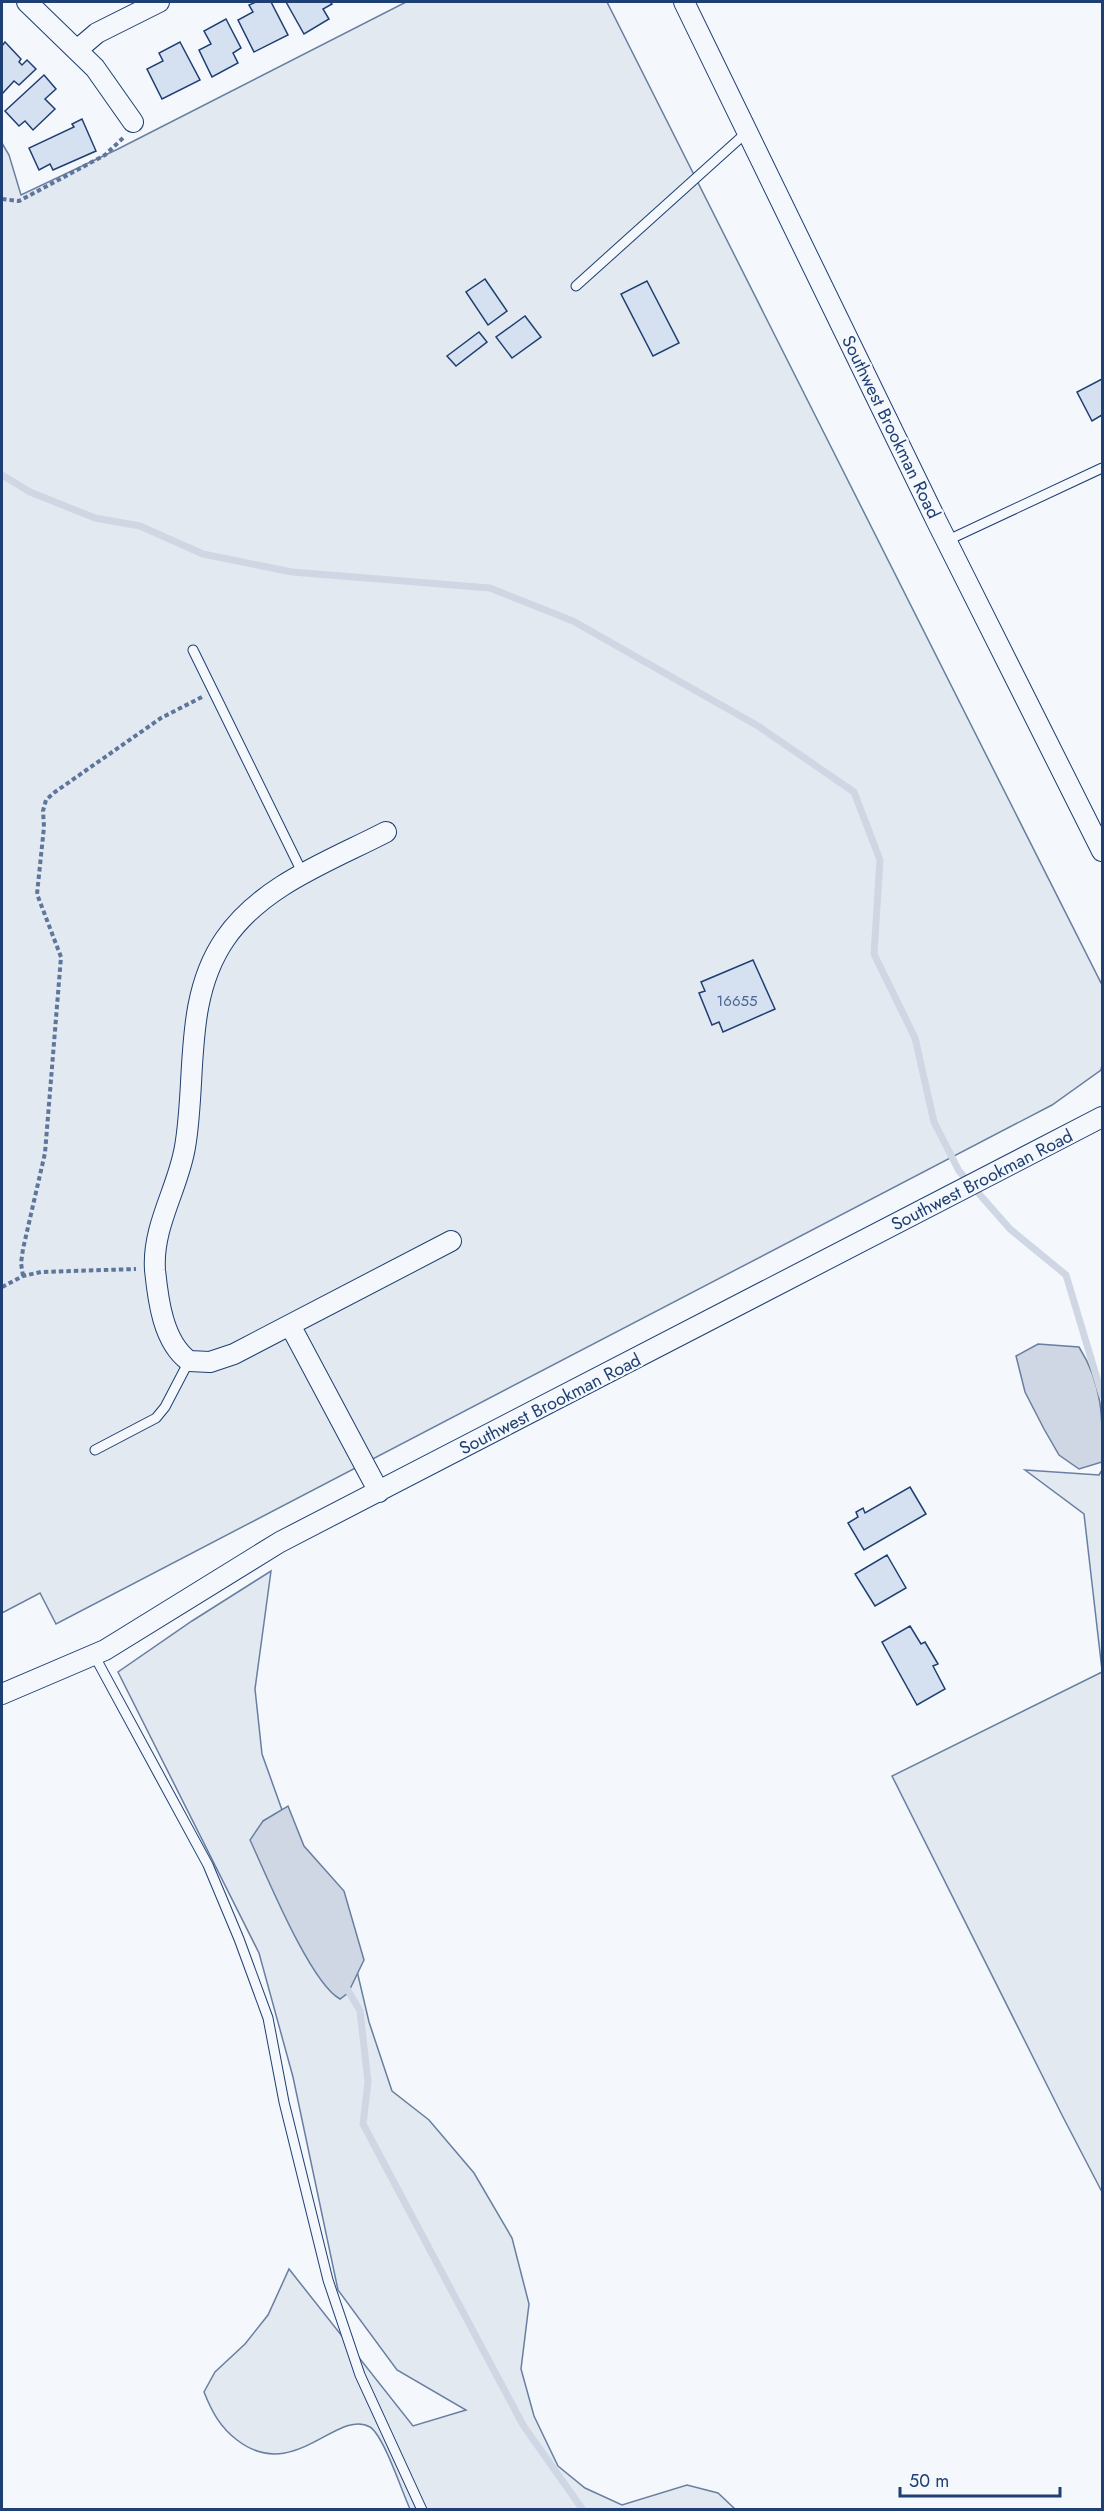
<svg xmlns="http://www.w3.org/2000/svg" width="1104" height="2511" font-family="Jost,sans-serif">
  <rect width="100%" height="100%" fill="#f4f7fb"/>
  <path fill="#e3e9f0" stroke="#687fa3" stroke-width="1.5" d="M406 2H607L1102 985V1065L1101 1070 1052 1105 56 1624 40 1593 2 1613V143L9 155 21 195 118 149Z
    M1025 1470 1099 1475 1102 1470V1670L1084 1514Z
    M271 1571 255 1689 262 1754 282 1810 263 1821 354 1958 369 2022 392 2091 429 2120 474 2173 512 2238 529 2304 521 2369 534 2416 558 2466 585 2488 622 2505 687 2485 718 2493 735 2509H410C402 2492 384 2436 370 2427 337 2408 294 2484 237 2440 220 2427 212 2412 204 2392L215 2372 245 2344 268 2315 289 2269 413 2426 466 2410 397 2370 338 2290 293 2077 259 1953 118 1672 192 1621Z
    M1102 1672V2192L1063 2117 892 1776Z"/>
  <path fill="#cfd7e4" stroke="#687fa3" stroke-width="1.5" d="M1038 1344 1079 1347C1103 1385 1103 1419 1102 1462L1079 1469 1059 1455 1044 1429 1025 1392 1016 1356Z
    M288 1806 304 1846 344 1891 364 1960 348 1993 340 1999C310 1983 266 1874 250 1840L263 1821Z"/>
  <g fill="none" stroke-linecap="round" stroke-linejoin="round">
    <path stroke="#cfd7e4" stroke-width="7" d="M2 475 30 492 95 518 140 526 203 554 292 572 490 588 573 621 758 726 854 792 880 860 874 954 915 1038 934 1122 959 1171 1010 1229 1066 1275 1102 1395
      M345 1985 360 2011 368 2082 363 2124 523 2425 583 2510"/>
  </g>
  <path fill="#d5e0f0" stroke="#1d3f73" stroke-width="1.5" d="M256 2H271L288 35 254 52 238 20 253 12 249 5Z
    M286 2H330L332 4 323 9 329 19 304 34Z
    M226 19 241 48 233 53 238 63 212 77 199 50 211 44 204 31Z
    M5 42 21 59 19 62 22 65 27 60 36 69 19 85 14 81 2 94V46Z
    M180 42 200 80 162 99 147 69 163 61 159 53Z
    M44 75 56 89 45 99 55 109 33 130 25 121 19 126 5 111Z
    M82 119 96 151 53 170 50 164 39 170 29 148 74 127 72 124Z
    M485 279 507 311 488 325 466 292Z
    M647 281 679 343 653 356 621 294Z
    M525 316 541 337 512 358 496 337Z
    M479 332 487 342 456 366 447 356Z
    M1102 379V415L1092 421 1077 392Z
    M753 960 775 1009 723 1032 719 1022 712 1025 699 993 705 991 701 982Z
    M910 1487 926 1514 864 1550 848 1523 858 1517 856 1512 863 1508 865 1513Z
    M887 1555 906 1588 875 1606 855 1574Z
    M910 1626 921 1644 925 1642 938 1664 933 1666 945 1689 917 1705 882 1642Z"/>
  <g fill="none" stroke-linecap="round" stroke-linejoin="round">
    <g stroke="#1d3f73" stroke-width="11">
      <path id="lane" d="M576 286 747 132
        M946 541 1102 468
        M193 650 303 874
        M95 1450 156 1418 165 1407 189 1361
        M94 1655 208 1865 239 1939 268 2018 284 2102 328 2280 360 2375 422 2510"/>
    </g>
    <g stroke="#1d3f73" stroke-width="22">
      <path id="street" d="M27 2 95 68 133 122
        M684 2 937 522 1102 851
        M77 50 97 33 159 2
        M386 832C330 861 262 885 225 939 183 1000 197 1078 185 1147 178 1189 152 1226 155 1270 158 1300 163 1342 189 1361L210 1362 234 1354 451 1241
        M290 1325 379 1492
        M2 1694 105 1650 280 1542 1102 1117"/>
    </g>
    <path stroke="#5e769c" stroke-width="4" stroke-dasharray="4.5 3" stroke-linecap="butt" d="M2 199 19 201 105 155 123 138
      M23 1276 21 1263 23 1249 45 1153 61 957 37 894 44 827 43 811 46 800 55 792 161 718 202 697
      M2 1287 23 1276 41 1272 136 1269"/>
    <use href="#lane" stroke="#f4f7fb" stroke-width="9"/>
    <use href="#street" stroke="#f4f7fb" stroke-width="20"/>
  </g>
  <g text-anchor="middle" dominant-baseline="central" stroke-width="4.5" stroke-linejoin="round" paint-order="stroke">
    <g font-size="15" fill="#4b6792">
      <text x="737" y="1001">16655</text>
    </g>
    <g font-size="18" fill="#1d3f73" stroke="#f4f7fb">
      <text transform="translate(891 427) rotate(64)">Southwest Brookman Road</text>
      <text transform="translate(982 1180) rotate(-27)">Southwest Brookman Road</text>
      <text transform="translate(550 1404) rotate(-27)">Southwest Brookman Road</text>
    </g>
  </g>
  <rect width="1104" height="2511" fill="none" stroke="#1d3f73" stroke-width="6"/>
  <path d="M900 2487v9h160v-9" fill="none" stroke="#1d3f73" stroke-width="3"/>
  <text x="909" y="2487" font-size="18" fill="#1d3f73" stroke="#f4f7fb" stroke-width="4.5" paint-order="stroke">50 m</text>
</svg>
